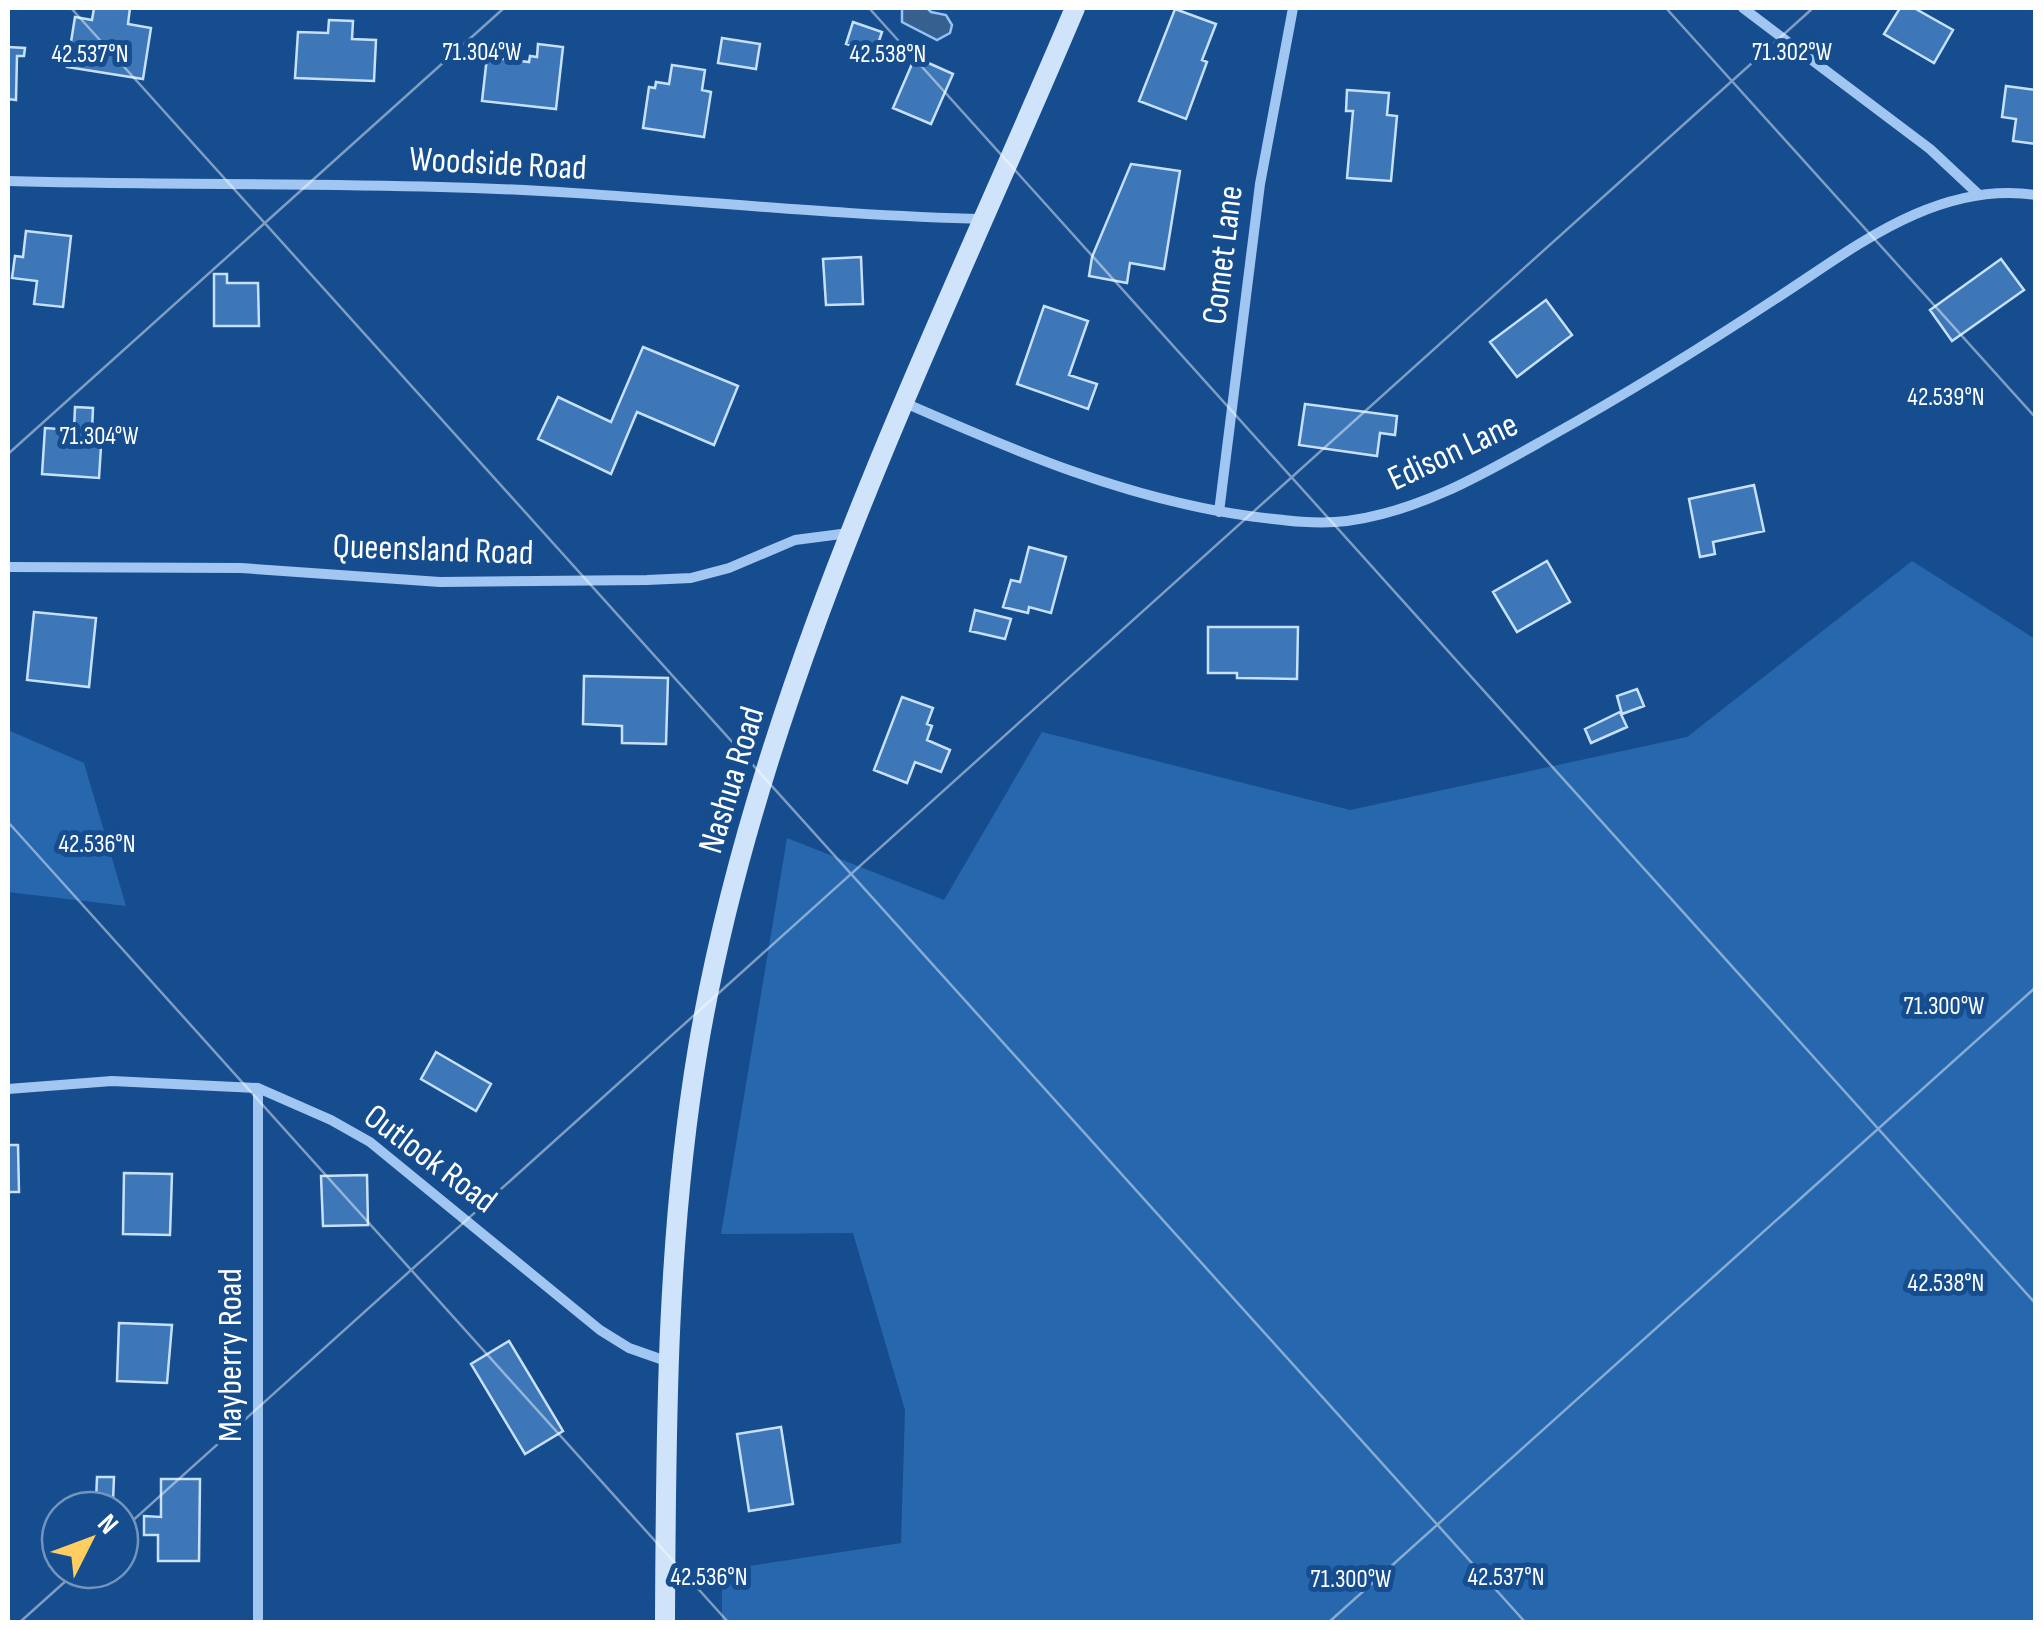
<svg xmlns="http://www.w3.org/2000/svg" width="2043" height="1630" font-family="'Sofia Sans Condensed',sans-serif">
  <rect width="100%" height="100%" fill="#154d8f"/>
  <path fill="#2767ae" d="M1912 561 2035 639V1622H722V1570L901 1543 905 1410 853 1233 721 1234 787 838 944 900 1042 732 1350 810 1687 737Z
    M8 730 84 763 126 906 8 892Z"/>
  <path fill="#366090" stroke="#93c2f3" stroke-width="2.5" d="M902 8H927L931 12 946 15 952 25 950 33 937 40 902 22Z
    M60 1524V1570H71L61 1574 50 1566 52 1527Z"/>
  <path fill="#3d77b8" stroke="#c7e0fc" stroke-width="2.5" d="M94 8H130L128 24 151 28 143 79 67 67 75 17 92 20Z
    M1900 8H1914L1953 30 1934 63 1884 34Z
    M1175 9 1216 24 1202 60 1207 62 1186 119 1139 101Z
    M329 20 353 21 352 39 376 40 374 81 295 78 298 32 328 33Z
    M853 22 882 32 875 53 846 44Z
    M722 38 760 44 756 69 718 63Z
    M538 44 563 47 556 109 482 101 487 57 529 62 530 56 537 57Z
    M8 47 25 48 24 56H17L16 100 8 99Z
    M915 57 953 74 931 124 893 108Z
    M672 65 705 70 702 90 711 92 704 137 643 128 649 87 655 88 656 82 669 84Z
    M2006 86 2036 90V144L2013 141 2016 119 2002 117Z
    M1347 90 1389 93 1387 115 1397 116 1391 181 1347 178 1353 111H1346Z
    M1131 164 1180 171 1164 269 1130 263 1127 283 1089 276 1092 257Z
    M26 231 71 236 63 307 34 304 37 281 12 278 15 256 23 257Z
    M861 257 863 304 826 305 823 259Z
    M2001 259 2024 290 1952 341 1930 310Z
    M214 274H227V283H258L259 326H214Z
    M1546 300 1572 335 1517 377 1490 342Z
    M1044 306 1088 321 1069 375 1097 384 1088 409 1017 384Z
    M643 347 738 386 714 445 637 412 611 474 538 439 558 397 611 422Z
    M1305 404 1397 416 1395 435 1380 433 1377 456 1299 445Z
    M75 407 93 408 92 430 102 431 99 478 42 474 45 428 74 430Z
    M1754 485 1764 531 1713 542 1715 554 1700 557 1689 499Z
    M1029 547 1066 557 1051 613 1029 607 1028 613 1003 607 1011 580 1020 582Z
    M1547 561 1570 602 1517 632 1493 592Z
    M975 610 1011 619 1005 639 970 631Z
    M34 612 96 618 89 687 27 680Z
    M1208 627H1298L1297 679 1237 678V673H1208Z
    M584 676 668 678 666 744 622 743V726L583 724Z
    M1637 689 1644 706 1622 714 1617 696Z
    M902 697 933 708 927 724 932 726 927 740 950 750 941 772 915 762 907 783 874 770Z
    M1620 712 1627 727 1591 743 1585 729Z
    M436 1052 491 1084 476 1111 421 1079Z
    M8 1145H18L19 1192H8Z
    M124 1173 172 1174 170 1235 123 1234Z
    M367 1175 368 1225 323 1226 321 1176Z
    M119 1323 172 1325 167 1383 117 1381Z
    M509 1341 563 1431 525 1454 471 1364Z
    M781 1427 793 1504 749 1511 737 1434Z
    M97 1477H114L113 1501H96Z
    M161 1479H200L199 1561H158V1535H144V1516L161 1517Z"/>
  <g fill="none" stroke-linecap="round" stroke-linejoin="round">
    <path stroke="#a0c6f1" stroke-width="10" d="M1743 8 1930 149 1978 194
      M8 181C152 185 296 183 440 187 622 191 803 215 985 219
      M905 403C1017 452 1127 499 1249 516 1281 520 1315 525 1347 521 1421 511 1485 473 1549 437 1637 388 1723 334 1807 278 1875 232 1950 182 2036 195
      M1219 512 1260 184 1293 8
      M8 567 241 568 440 582 647 580 691 578 729 568 795 540 849 533
      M8 1089 112 1081 258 1088 331 1120 370 1142 600 1330 629 1348 666 1361
      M258 1622V1088"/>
    <path stroke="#cfe3fb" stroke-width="20" d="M665 1622C666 1430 666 1239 698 1048 760 683 932 346 1075 8"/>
  </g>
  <path fill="none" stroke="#fff" stroke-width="2.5" stroke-opacity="0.45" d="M71 8 1525 1622M869 8 2036 1304M1666 8 2036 418M8 454 504 8M8 822 728 1622M120 1532 1813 8M20 1622 78 1570M1329 1622 2036 987"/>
  <g text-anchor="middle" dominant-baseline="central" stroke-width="10" stroke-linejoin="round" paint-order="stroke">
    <g font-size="35" fill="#fff" stroke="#154d8f">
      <text transform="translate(498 164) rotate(3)">Woodside Road</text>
      <text transform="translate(1223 255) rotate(-83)">Comet Lane</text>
      <text transform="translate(1453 452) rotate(-25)">Edison Lane</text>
      <text transform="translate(433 550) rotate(2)">Queensland Road</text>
      <text transform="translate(732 780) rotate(-73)">Nashua Road</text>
      <text transform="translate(430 1159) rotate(37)">Outlook Road</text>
      <text transform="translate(230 1355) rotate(-90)">Mayberry Road</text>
    </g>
  </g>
  <g font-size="25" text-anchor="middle" fill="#fff" stroke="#154d8f" stroke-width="10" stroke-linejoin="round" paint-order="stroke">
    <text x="482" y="60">71.304°W</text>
    <text x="1792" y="60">71.302°W</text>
    <text x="90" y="62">42.537°N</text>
    <text x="888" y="62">42.538°N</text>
    <text x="1946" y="405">42.539°N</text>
    <text x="99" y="444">71.304°W</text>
    <text x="97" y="852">42.536°N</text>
    <text x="1944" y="1014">71.300°W</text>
    <text x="1946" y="1291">42.538°N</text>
    <text x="709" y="1585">42.536°N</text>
    <text x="1506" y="1585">42.537°N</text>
    <text x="1351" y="1587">71.300°W</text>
  </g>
  <rect width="2043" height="1630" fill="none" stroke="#ffffff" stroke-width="20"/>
  <g transform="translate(90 1540) rotate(48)"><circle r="48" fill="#154d8f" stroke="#7394bc" stroke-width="2.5"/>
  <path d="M0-8L18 38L0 25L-18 38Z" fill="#ffce60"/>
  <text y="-15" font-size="28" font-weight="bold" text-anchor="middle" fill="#ffffff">N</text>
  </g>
</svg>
